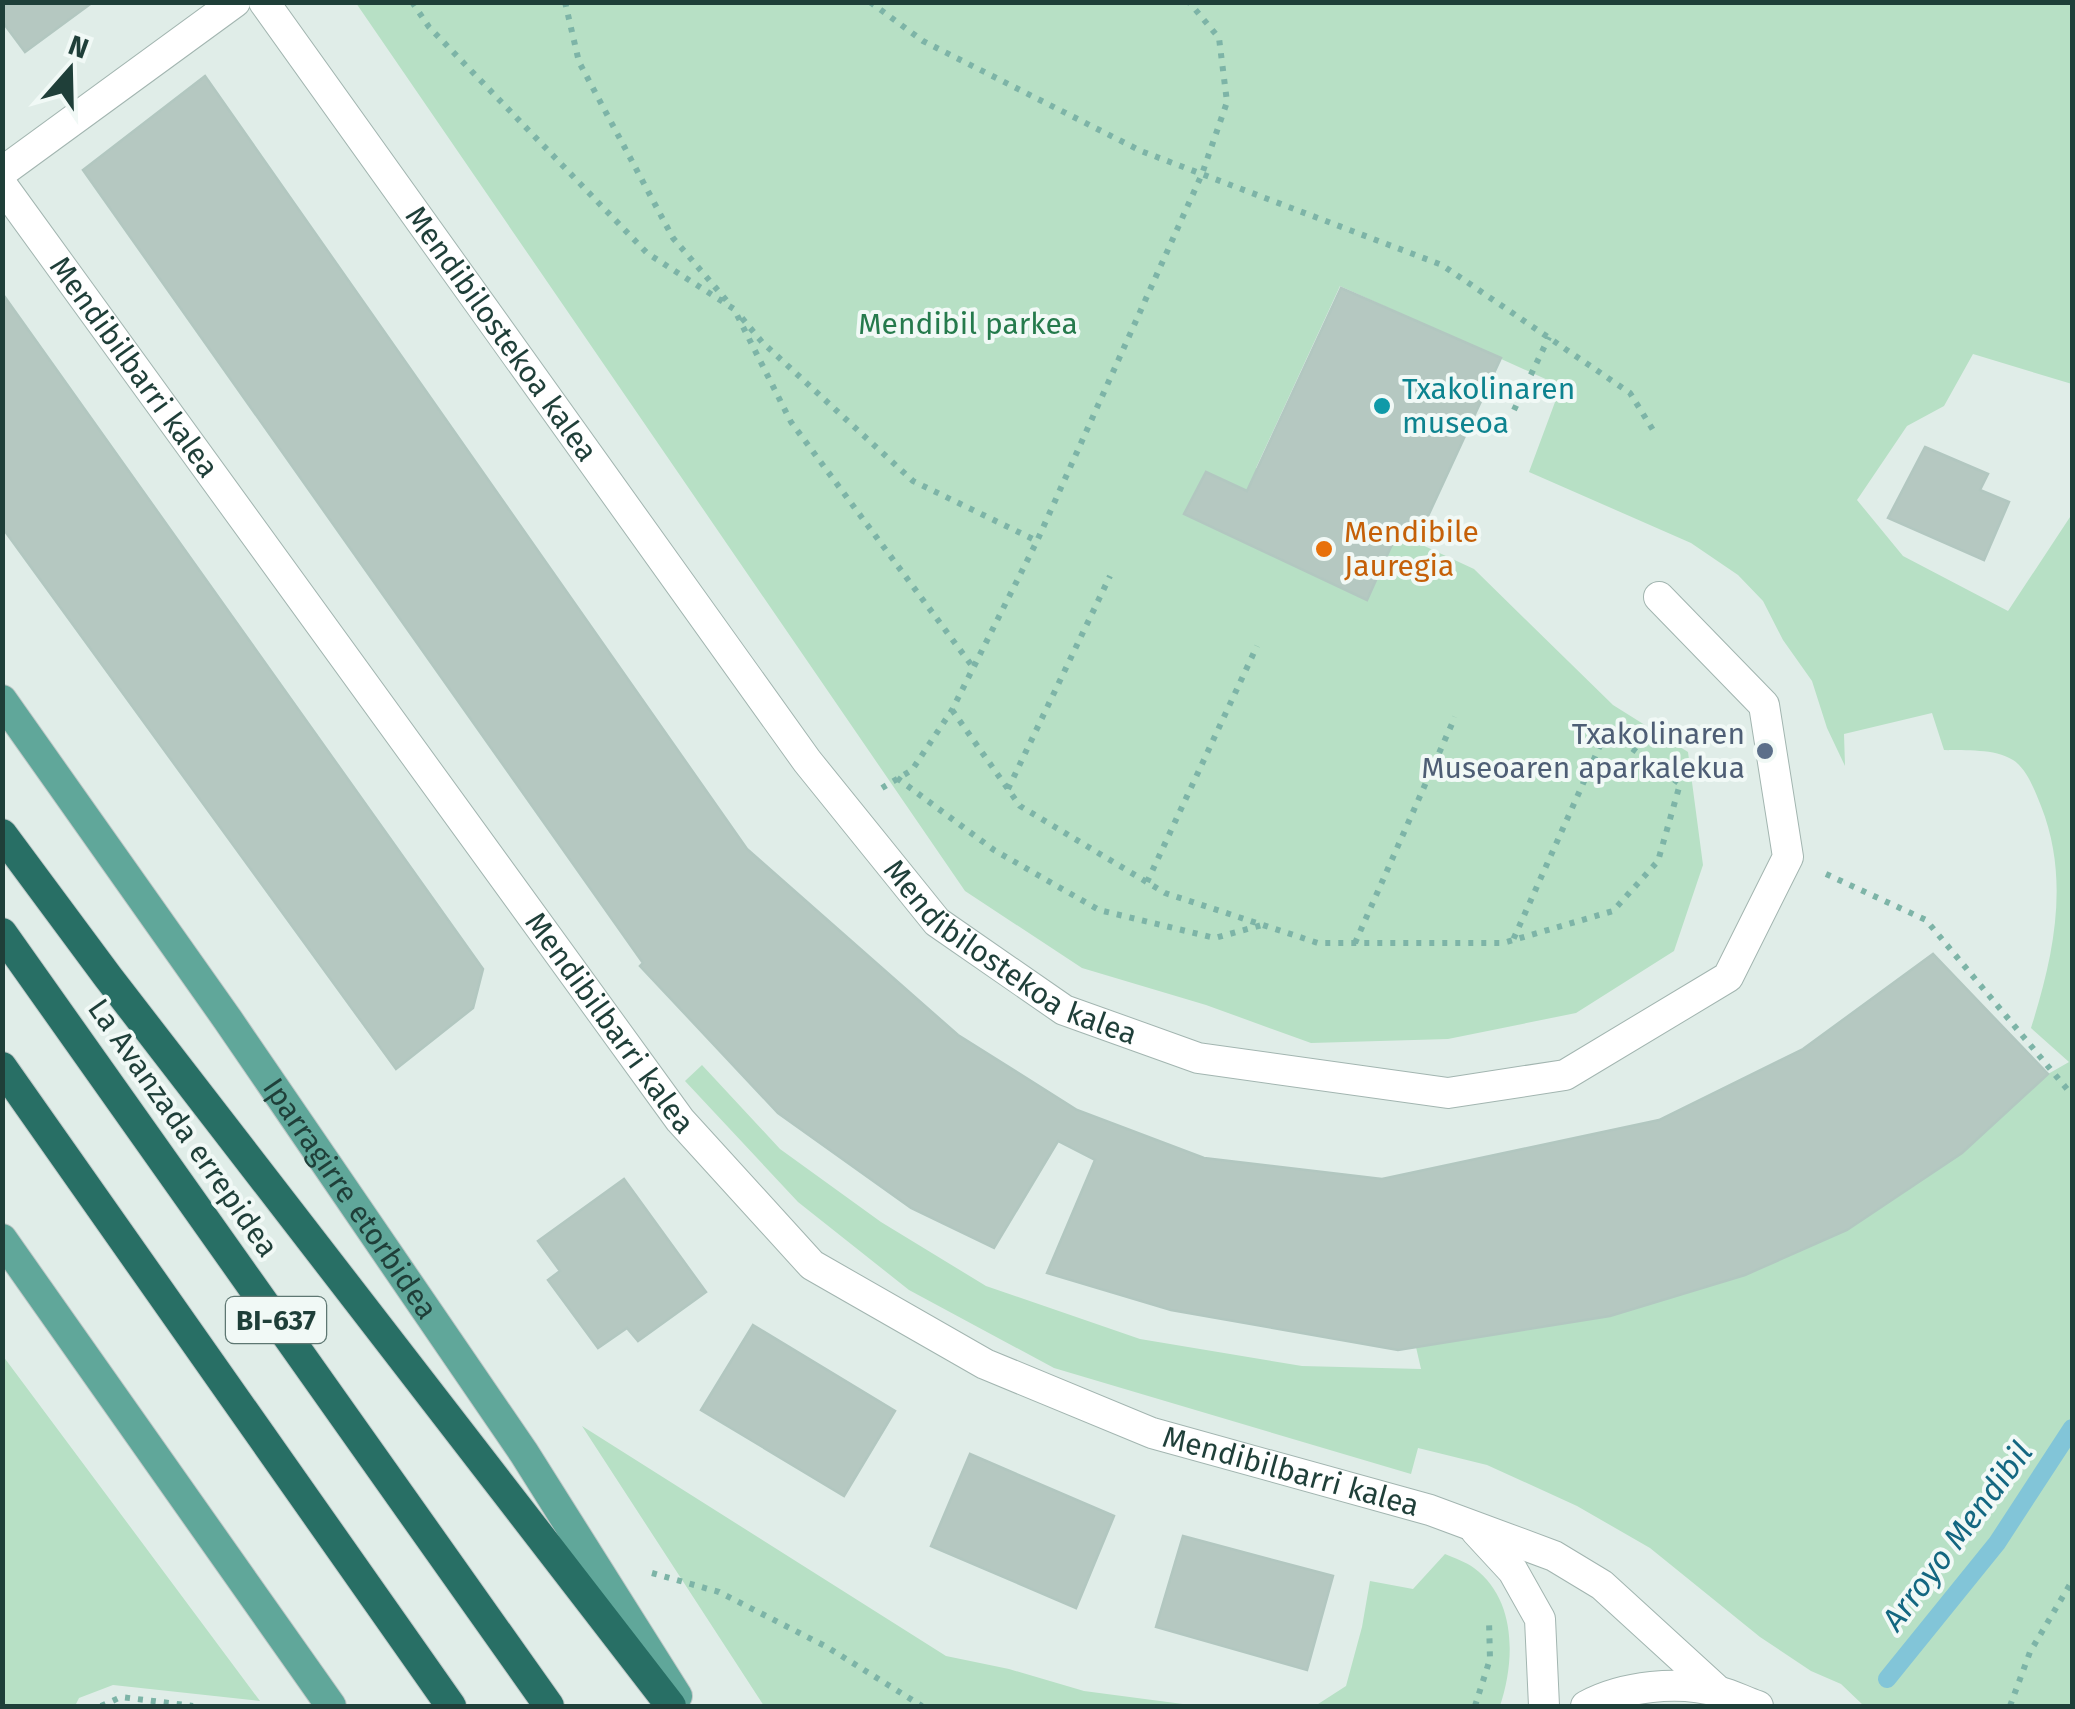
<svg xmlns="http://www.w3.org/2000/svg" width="2075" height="1709" font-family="'Fira Sans',sans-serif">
  <rect width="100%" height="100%" fill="#e0ede8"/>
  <path fill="#b7e0c5" d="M356 3H2072V384L1973 354 1944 406 1907 426 1857 500 1903 556 2008 611 2072 514V1706H1864L1841 1684 1811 1671 1760 1637 1650 1548 1577 1506 1487 1465 1418 1448 1411 1474 1054 1368 909 1290 798 1202 685 1081 702 1065 780 1149 881 1222 986 1286 1140 1339 1302 1366 1421 1369 1416 1347 1610 1316 1745 1275 1847 1230 1962 1153 2048 1074 2069 1062 2031 1028C2054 955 2070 879 2041 806 2035 791 2027 769 2013 760 1994 748 1966 751 1944 750L1932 713 1844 734 1845 766 1827 728 1812 681 1783 640 1763 601 1738 575 1691 543 1529 472 1561 386 1340 286 1256 468 1474 569 1613 705 1688 752 1703 865 1674 951 1576 1013 1448 1039 1311 1043 1206 1005 1082 968 965 891Z
    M2 1356H3L260 1701 113 1685 79 1698 75 1706H3Z
    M582 1426 946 1656 1009 1669 1084 1691 1198 1706H764Z
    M1445 1554C1454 1558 1466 1562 1474 1568 1517 1600 1515 1661 1500 1706H1315L1346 1686 1362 1627 1370 1581 1413 1589Z"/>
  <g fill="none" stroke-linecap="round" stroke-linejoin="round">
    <path stroke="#82c5d8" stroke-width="18" d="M1887 1679 1997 1543 2072 1428"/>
  </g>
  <path fill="#b5c8c1" stroke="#b2c7c0" stroke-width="2.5" d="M2 2H93L25 52 2 21Z
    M205 76 747 849 958 1035 1077 1110 1204 1158 1382 1179 1659 1120 1803 1049 1933 954 2048 1074 1962 1153 1847 1230 1745 1275 1610 1316 1398 1350 1171 1310 1047 1273 1095 1160 1058 1141 994 1248 911 1208 778 1113 640 966 643 963 83 170Z
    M1341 288 1501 358 1416 542 1398 531 1367 600 1184 514 1206 472 1247 491Z
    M2 293 483 969 473 1008 396 1069 2 527Z
    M1925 447 1988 474 1980 490 2009 502 1984 560 1888 518Z
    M624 1179 706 1292 638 1341 627 1328 598 1348 548 1280 560 1271 538 1241Z
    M753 1325 895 1411 844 1496 701 1410Z
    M970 1454 1114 1516 1076 1608 931 1546Z
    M1183 1536 1333 1576 1307 1670 1156 1627Z"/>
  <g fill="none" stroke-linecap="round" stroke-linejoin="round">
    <g stroke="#a2b5b0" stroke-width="32">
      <g id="minor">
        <path id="s1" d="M264 2 807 761 937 922 1064 1010 1198 1058 1448 1093 1565 1075 1728 977 1788 857 1764 705 1659 597"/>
        <path d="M2 172 235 2"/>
        <path id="s2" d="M2 185 680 1120 812 1265 985 1364 1152 1433 1430 1510 1554 1556 1602 1585 1718 1691"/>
        <path d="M1476 1531 1513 1571 1540 1619 1544 1706"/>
        <path d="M1586 1706C1623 1686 1679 1680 1720 1692 1733 1695 1745 1702 1758 1706"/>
      </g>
    </g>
    <g stroke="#c0c9c8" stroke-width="32">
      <g id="major">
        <path id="s3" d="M2 700 228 1020 524 1453 677 1696"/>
        <path d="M2 1239 331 1706"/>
      </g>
    </g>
    <g stroke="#c0c9c8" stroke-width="32">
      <path id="highway" d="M2 834 108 977 671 1706
        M2 933 549 1706
        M2 1067 451 1706"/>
    </g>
    <path stroke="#7db4a7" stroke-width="6" stroke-dasharray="5 8" stroke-linecap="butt" d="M412 2 429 27 647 253 734 309 791 422 972 666
      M565 2 579 62 673 238 727 301
      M870 2 923 41 1141 151 1442 265 1630 393 1653 430
      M742 318 762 342 913 481 1037 541
      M1514 410 1549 337
      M952 710 1020 806 1165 893 1318 943H1503L1613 911 1658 861 1680 784 1607 730 1513 940
      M897 778 994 850 1099 910 1215 938 1262 925
      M882 788 912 770 952 710 1037 541 1202 174 1227 102 1219 38 1189 2
      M1008 789 1110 576
      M1826 874 1926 920 2072 1095
      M1147 882 1257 646
      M1355 943 1455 717
      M652 1573 719 1592 827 1647 922 1706
      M101 1706 121 1697 193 1706
      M1475 1706 1490 1659 1489 1620
      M2010 1706 2030 1652 2072 1581"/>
    <use href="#minor" stroke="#fff" stroke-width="30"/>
    <use href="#major" stroke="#60a79a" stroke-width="30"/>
    <use href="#highway" stroke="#286f65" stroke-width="30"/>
  </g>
  <circle fill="#0f9aa8" stroke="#f1f9f6" stroke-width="4" cx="1382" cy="406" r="10"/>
  <circle fill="#e8710a" stroke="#f1f9f6" stroke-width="4" cx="1324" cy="549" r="10"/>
  <circle fill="#5c6f8a" stroke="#f1f9f6" stroke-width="4" cx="1765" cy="751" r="10"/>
  <g text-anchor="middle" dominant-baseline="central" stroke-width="8" stroke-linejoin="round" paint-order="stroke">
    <rect fill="#f1f9f6" stroke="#5e7772" stroke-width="2.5" x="226" y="1297" width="100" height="46" rx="8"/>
    <g font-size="28" font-weight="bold" fill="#1f3f39">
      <text x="276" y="1320">BI-637</text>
    </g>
    <g font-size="30" fill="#257a4c" stroke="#f1f9f6">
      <text x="968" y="324">Mendibil parkea</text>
    </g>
    <g font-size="30" fill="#1f3f39" stroke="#f1f9f6">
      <text stroke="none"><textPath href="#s1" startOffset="408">Mendibilostekoa kalea</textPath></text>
      <text stroke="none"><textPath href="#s2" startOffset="225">Mendibilbarri kalea</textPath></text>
      <text stroke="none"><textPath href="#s1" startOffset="1218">Mendibilostekoa kalea</textPath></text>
      <text stroke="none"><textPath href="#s2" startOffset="1035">Mendibilbarri kalea</textPath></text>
      <text transform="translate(183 1128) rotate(55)">La Avanzada errepidea</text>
      <text stroke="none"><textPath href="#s3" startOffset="608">Iparragirre etorbidea</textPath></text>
      <text stroke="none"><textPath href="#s2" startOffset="1875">Mendibilbarri kalea</textPath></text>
    </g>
    <g font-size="30" fill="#0d838f" stroke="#f1f9f6" text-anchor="start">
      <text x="1402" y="389">Txakolinaren<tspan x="1402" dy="34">museoa</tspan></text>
    </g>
    <g font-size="30" fill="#c56008" stroke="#f1f9f6" text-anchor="start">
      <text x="1344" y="532">Mendibile<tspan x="1344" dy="34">Jauregia</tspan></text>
    </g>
    <g font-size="30" fill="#4e5e75" stroke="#f1f9f6" text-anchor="end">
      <text x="1745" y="734">Txakolinaren<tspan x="1745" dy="34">Museoaren aparkalekua</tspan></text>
    </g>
    <g font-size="32" font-style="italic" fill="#136781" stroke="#f1f9f6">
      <text transform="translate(1957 1536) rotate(-53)">Arroyo Mendibil</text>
    </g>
  </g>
  <rect width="2075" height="1709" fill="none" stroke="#1f3f39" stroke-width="10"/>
  <g transform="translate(70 70) rotate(20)" stroke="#f1f9f6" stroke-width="8" paint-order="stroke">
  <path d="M0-8L18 38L0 25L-18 38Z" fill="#1f3f39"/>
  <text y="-15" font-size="28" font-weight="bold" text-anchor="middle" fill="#1f3f39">N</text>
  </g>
</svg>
